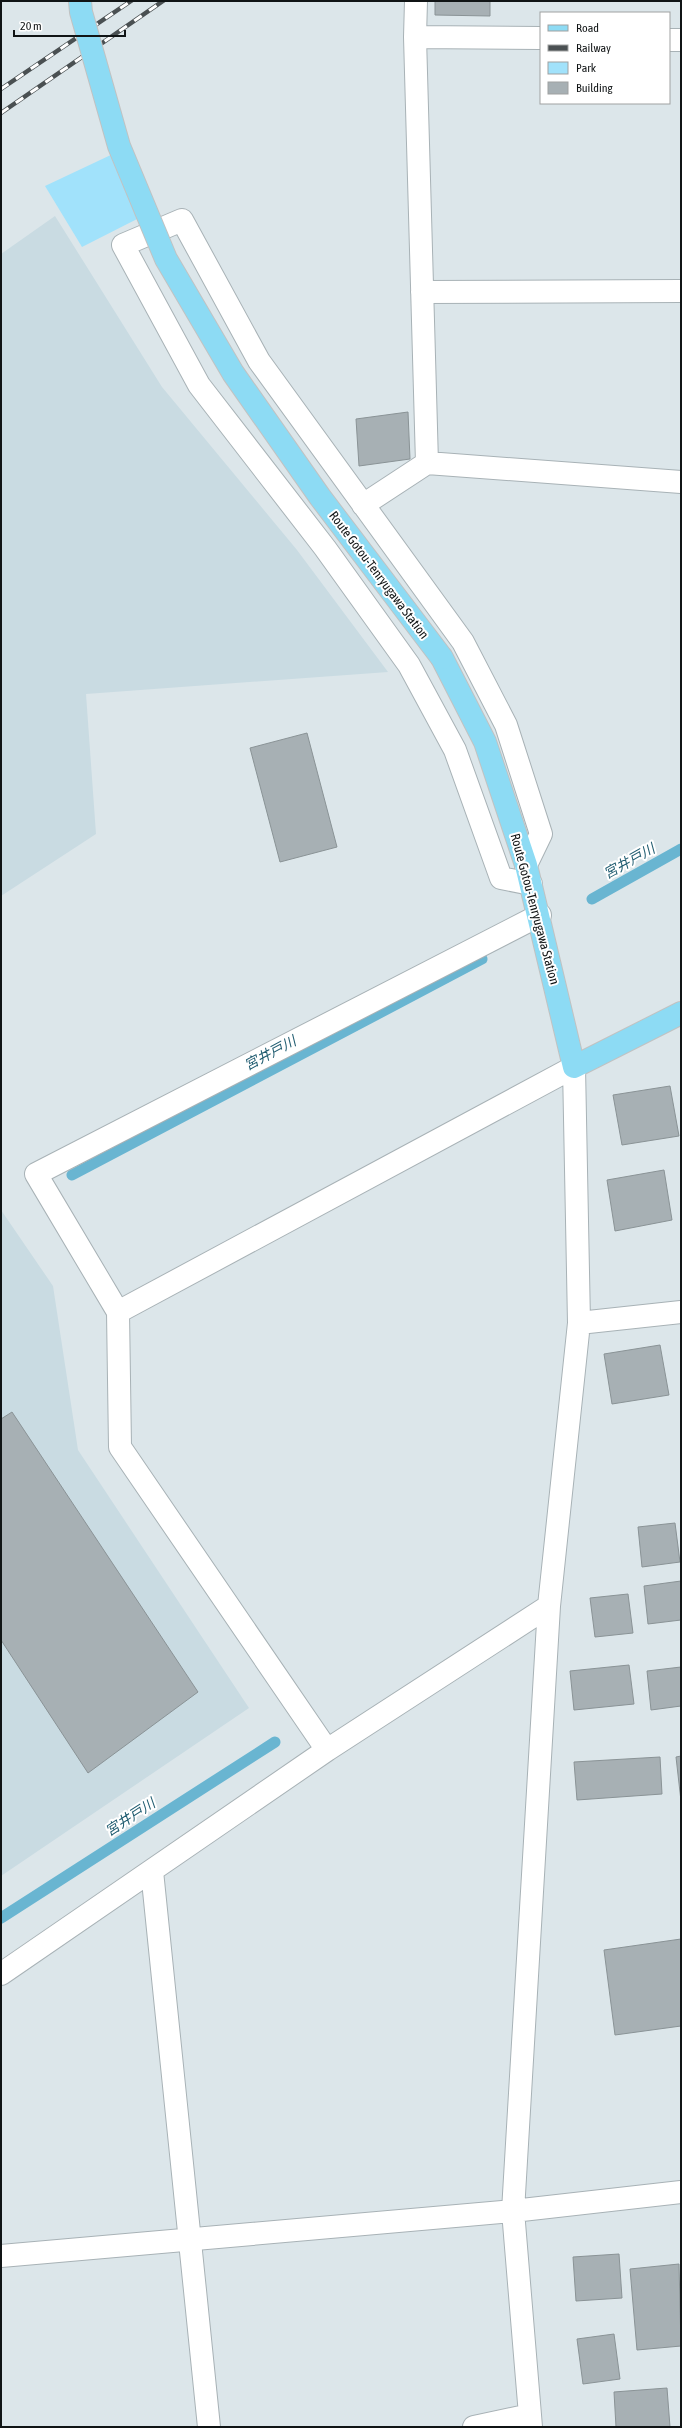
<svg xmlns="http://www.w3.org/2000/svg" width="682" height="2428" font-family="'Asap Condensed','Noto Sans JP',sans-serif">
  <rect width="100%" height="100%" fill="#dce6ea"/>
  <path fill="#c9dbe2" d="M55 216 162 387 297 550 388 672 86 694 96 834 1 896V254Z
    M1 1210 53 1286 78 1450 249 1708 1 1876Z"/>
  <path fill="#a1e2fb" d="M115 153 143 216 82 247 45 186Z"/>
  <g fill="none" stroke-linecap="round" stroke-linejoin="round">
    <path stroke="#69b5d1" stroke-width="11" d="M592 899 681 849
      M72 1175 482 959
      M1 1918 275 1742"/>
  </g>
  <path fill="#a7b0b4" stroke="#8a9396" d="M435 1H490V16L435 15Z
    M408 412 410 459 359 466 356 419Z
    M307 733 337 847 280 862 250 748Z
    M670 1086 679 1136 622 1145 613 1095Z
    M664 1170 672 1220 615 1231 607 1180Z
    M660 1345 669 1395 612 1404 604 1354Z
    M12 1412 198 1692 88 1773 1 1640V1419Z
    M675 1523 680 1562 642 1567 638 1527Z
    M681 1581V1620L648 1624 644 1586Z
    M628 1594 633 1633 595 1637 590 1598Z
    M629 1665 634 1704 574 1710 570 1671Z
    M681 1667V1706L651 1710 647 1671Z
    M681 1756V1801L676 1757Z
    M660 1757 662 1794 577 1800 574 1762Z
    M681 1939V2026L615 2035 604 1950Z
    M619 2254 622 2298 576 2301 573 2257Z
    M679 2264 681 2346 637 2350 630 2269Z
    M614 2334 620 2379 583 2384 577 2339Z
    M667 2388 670 2427H616L614 2392Z"/>
  <g fill="none" stroke-linecap="round" stroke-linejoin="round">
    <g stroke="#a8b2b6" stroke-width="24">
      <path id="minor" d="M416 1 415 37 427 463
        M415 37 541 38
        M669 40H681
        M422 292 681 291
        M363 505 427 463 681 482
        M526 865 541 834 506 725 463 642 259 361 182 220 123 245 199 385 325 548 409 665 455 750 501 878 531 884
        M118 1312 574 1067 579 1323 549 1606 513 2211 531 2427
        M579 1323 681 1312
        M327 1750 120 1447 118 1312 36 1174 540 915
        M152 1871 209 2427
        M1 1974 327 1750 549 1606
        M1 2256 513 2211 681 2192
        M474 2427 530 2415"/>
    </g>
    <g stroke="#c1c2c2" stroke-width="24">
      <path id="major" d="M442 658 485 742 526 865 574 1067 681 1013"/>
    </g>
    <use href="#minor" stroke="#fff" stroke-width="22"/>
    <use href="#major" stroke="#8ddbf4" stroke-width="22"/>
    <g stroke="#4a5052" stroke-width="4.5">
      <path id="rail" d="M1 89 131 1
        M1 113 163 1"/>
    </g>
    <use href="#rail" stroke="#fff" stroke-width="3" stroke-dasharray="9" stroke-linecap="butt"/>
    <g stroke="#c1c2c2" stroke-width="24" stroke-linecap="butt">
      <path id="major-bridge" d="M80 1 81 12 119 146 166 259 233 373 320 497 442 658"/>
    </g>
    <use href="#major-bridge" stroke="#8ddbf4" stroke-width="22"/>
  </g>
  <g text-anchor="middle" dominant-baseline="central" stroke-width="4" stroke-linejoin="round" paint-order="stroke">
    <g font-size="13" fill="#101415" stroke="#fff">
      <text transform="translate(379 575) rotate(53)">Route Gotou-Tenryugawa Station</text>
      <text transform="translate(535 909) rotate(75)">Route Gotou-Tenryugawa Station</text>
    </g>
    <g font-size="14" font-style="italic" fill="#215d71" stroke="#fff">
      <text transform="translate(629 861) rotate(-29)">宮井戸川</text>
      <text transform="translate(270 1053) rotate(-28)">宮井戸川</text>
      <text transform="translate(130 1817) rotate(-33)">宮井戸川</text>
    </g>
  </g>
  <rect width="682" height="2428" fill="none" stroke="#101415" stroke-width="4"/>
  <rect x="540" y="12" width="130" height="92" fill="#ffffff" stroke="#9fa1a1"/>
  <rect x="548" y="25" width="20" height="6" fill="#8ddbf4" stroke="#9fa1a1"/>
  <text x="576" y="32" font-size="12" fill="#101415">Road</text>
  <rect x="548" y="45" width="20" height="6" fill="#4a5052" stroke="#9fa1a1"/>
  <text x="576" y="52" font-size="12" fill="#101415">Railway</text>
  <rect x="548" y="62" width="20" height="12" fill="#a1e2fb" stroke="#9fa1a1"/>
  <text x="576" y="72" font-size="12" fill="#101415">Park</text>
  <rect x="548" y="82" width="20" height="12" fill="#a7b0b4" stroke="#9fa1a1"/>
  <text x="576" y="92" font-size="12" fill="#101415">Building</text>
  <path d="M14 30v6h111v-6" fill="none" stroke="#101415" stroke-width="2"/>
  <text x="20" y="30" font-size="12" fill="#101415" stroke="#ffffff" stroke-width="3" paint-order="stroke">20 m</text>
</svg>
